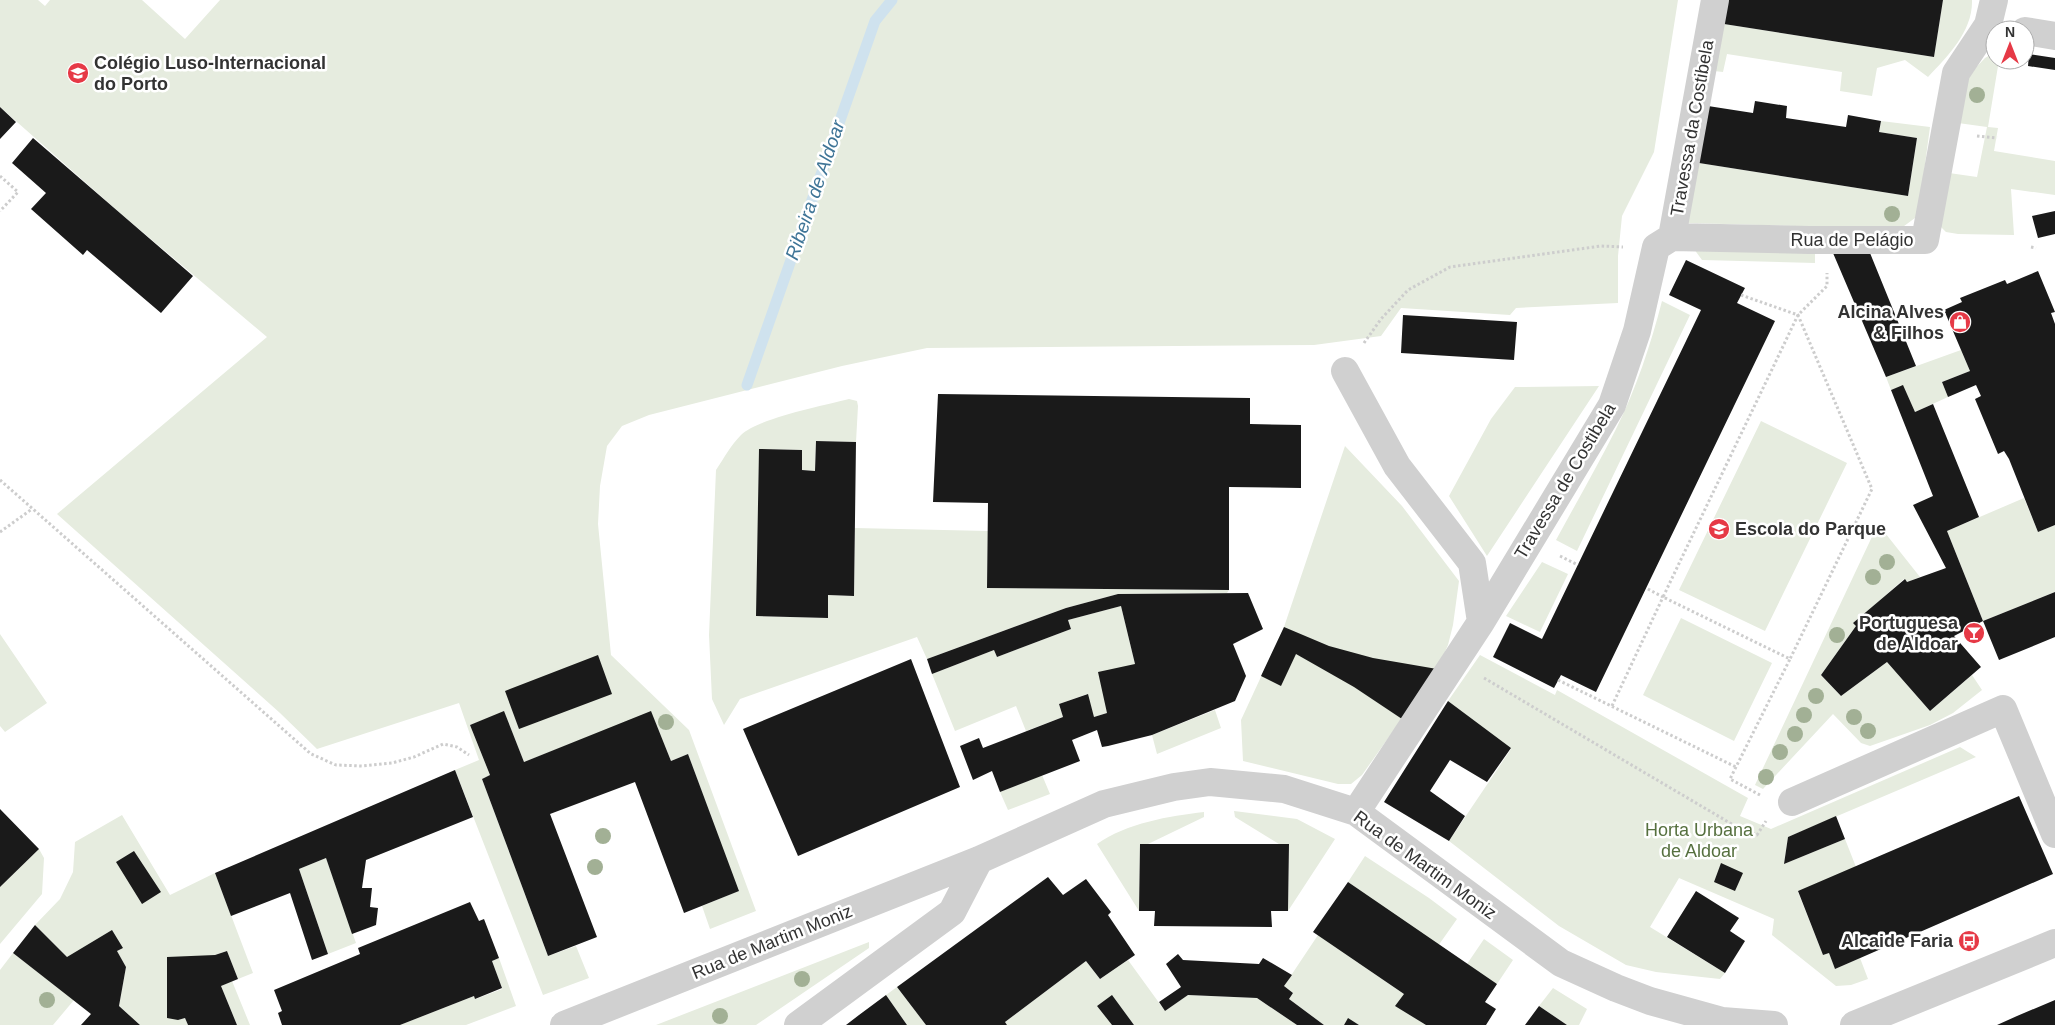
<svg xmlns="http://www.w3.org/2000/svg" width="2055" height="1025" font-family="Helvetica,sans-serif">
  <rect width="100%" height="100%" fill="#fff"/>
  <path fill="#e6ecdf" d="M0 0H38L45 6 50 0H142L185 39 220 0H1678L1654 152 1622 216 1618 256V303L1516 308 1510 315 1401 308 1381 336 1314 345 927 348 842 366 649 415 622 426 607 446 600 486 598 524 611 655 689 730 756 911 710 929 702 906 738 891 688 754 671 761 651 712 524 762 504 712 470 725 490 775 482 779 548 956 576 946 589 978 543 995 455 770 479 760 459 703 317 749 280 713 57 514 267 337 120 213 0 107Z
    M1943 0H1972C1973 31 1948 56 1928 77L1905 60 1877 68 1872 96 1840 91 1842 72 1727 54 1723 72 1714 71 1724 24 1934 57Z
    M1995 52V60H1999L1988 127 1998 128 1994 151 2055 161V195L2011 189 2014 235 1958 234 1946 232 1940 226 1949 173 1977 177 1987 127 1958 123 1965 79 1985 58Z
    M1881 121 1930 127 1919 209 1915 218 1900 229 1687 223 1699 163 1908 196 1917 138 1879 132Z
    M1694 249 1815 252V263L1702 260Z
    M1662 301 1690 315 1577 551 1556 540C1576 503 1597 467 1616 429 1636 389 1651 344 1662 301Z
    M1961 350 1970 371 1942 382 1948 397 1915 412 1903 386 1891 390 1886 377Z
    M1599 386 1487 556 1449 496 1491 419 1515 387Z
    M849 399 857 401 858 406 856 442 816 441 815 471 802 470V450L759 449 757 616 828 618V595L854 596 855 528 988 531 987 588 1229 590 1227 593 1118 594 1066 608 927 659 917 637 740 699 724 725 712 699 709 635 716 470C724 458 731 445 741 435 759 418 822 406 849 399Z
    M1761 421 1847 463 1765 631 1679 590Z
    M1345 446 1402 506 1459 581 1453 625 1448 645 1437 669 1362 775 1351 784H1338L1243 761 1241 720 1284 627Z
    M2024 498 2038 532 2055 525V592L1983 621 1947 531Z
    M1878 524 1920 577 1907 582 1904 579 1854 623 1856 626 1821 675 1841 696 1887 662 1930 711 1972 675 1982 690 1953 713 1930 725 1870 746 1861 743 1833 714 1763 789 1755 785Z
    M1542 562 1568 574 1540 632 1506 616Z
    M1121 606 1135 664 1107 713 1094 717 1087 694 1059 704 1063 717 1026 731 1016 706 955 731 932 674 994 650 997 657 1071 629 1068 620Z
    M1681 618 1772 663 1734 741 1643 695Z
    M0 634 47 703 5 732 0 726Z
    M1480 655 1555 695 1557 690 1748 798 1740 816 1771 829 1960 747 1976 757 1788 837 1784 864 1845 839 1856 867 1798 892 1823 955 1829 953 1835 969 1860 958 1868 979 1851 985 1836 986 1772 935 1774 919 1679 878 1650 927 1725 973 1720 979 1656 972 1626 965 1559 926 1449 841 1511 749 1448 701Z
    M1215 710 1221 728 1157 754 1152 735Z
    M1042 775 1050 794 1008 810 1000 792Z
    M1234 811 1297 819 1335 839 1288 911 1289 844H1279L1235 817Z
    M1204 812V817L1148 844H1140L1139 911 1097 844C1127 823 1169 816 1204 812Z
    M122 815 170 895 215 873 253 973 238 979 227 951 215 955 178 1020 185 1018 188 1025H140L119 1006 126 967 117 951 123 948 67 957 35 925 60 899 73 872 75 842Z
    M39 849 44 858 42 894 0 944V887Z
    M1365 856 1429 898 1457 919 1438 946 1348 882Z
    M326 858 356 943 328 954 299 869Z
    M1318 935 1404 994 1396 1006 1426 1025H1359L1348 1019 1344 1025H1324L1289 999 1293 993 1284 986Z
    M1484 939 1513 960 1497 984 1467 964Z
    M869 942V948L756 1025H656Z
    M13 953 74 1000 53 1025H0V970Z
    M499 958 516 1006 466 1025H400L474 996 476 999 502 989 492 961Z
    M1128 960 1165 1011 1188 995 1257 998 1297 1025H1134L1112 996 1097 1006 1112 1025H1007L1005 1022 1086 961 1100 979Z
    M232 981 250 1025H237L221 986Z
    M897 987 926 1025H907L886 995Z
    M1553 988 1587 1009 1579 1025H1567L1539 1006Z"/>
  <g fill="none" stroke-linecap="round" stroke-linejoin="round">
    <path stroke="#cfe2ee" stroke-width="11" d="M747 385 875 21 892 0"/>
  </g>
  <path fill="#1a1a1a" d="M1727 0H1943L1934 57 1724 24Z
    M2029 54 2055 58V70L2028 66Z
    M1755 101 1787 106 1786 118 1846 127 1848 115 1881 121 1879 132 1917 138 1908 196 1699 163 1708 106 1753 113Z
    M0 107 16 122 0 139Z
    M33 138 193 276 161 313 87 250 83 255 31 209 46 193 12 163Z
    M2055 211V234L2038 238 2032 216Z
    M1833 253H1870L1916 366 1886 377Z
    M1686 260 1745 288 1737 303 1775 321 1596 692 1561 675 1554 688 1493 657 1510 623 1542 639 1701 310 1669 295Z
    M2038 271 2055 312 2051 313 2055 324V525L2038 532 2009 459 2004 451 1998 454 1975 399 1981 396 1976 385 1948 397 1942 382 1970 371 1944 310 1962 302 1960 298 2005 280 2007 284Z
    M1403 315 1517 322 1514 360 1401 353Z
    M1903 385 1915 412 1933 404 1979 517 1947 531 1983 621 1954 636 1981 667 1930 711 1887 662 1841 696 1821 675 1856 626 1853 623 1905 579 1907 582 1946 568 1913 505 1933 496 1891 390Z
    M938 394 1250 398V424L1301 425V488L1229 487V590L987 588 988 503 933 502Z
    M816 441 856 442 854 596 828 595V618L756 616 759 449 802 450V470L815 471Z
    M2055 592V637L1999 660 1983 621Z
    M1248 593 1263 629 1233 644 1246 676 1235 701 1152 735 1108 746 1102 747 1097 730 1072 740 1080 761 1000 792 992 771 973 780 960 746 979 738 983 748 1063 717 1059 704 1088 694 1094 717 1107 713 1098 672 1135 664 1121 606 1068 620 1071 629 997 657 994 650 932 674 927 659 1066 608 1118 594Z
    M1284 627 1329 646 1373 658 1437 669 1402 719 1354 687 1296 654 1281 686 1261 676Z
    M598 655 612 694 519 729 505 691Z
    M911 659 960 787 798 856 743 729Z
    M1448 701 1511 748 1487 782 1450 760 1430 791 1465 816 1449 841 1384 802Z
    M504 711 524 762 651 711 671 761 688 754 739 891 684 913 635 782 550 814 597 937 548 956 482 779 490 775 470 725Z
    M455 770 473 817 366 860 362 888H372L370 907 378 908 376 925 352 934 326 858 299 869 328 954 312 960 290 893 231 916 215 873Z
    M2019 796 2053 874 1835 969 1829 953 1823 955 1798 891Z
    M0 809 39 849 0 887Z
    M1836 816 1845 839 1784 864 1788 837Z
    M1140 844H1289L1288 911H1271L1272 927 1154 926 1155 911H1139Z
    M134 851 161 892 142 904 116 862Z
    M1721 863 1743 873 1735 891 1714 882Z
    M1048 877 1063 895 1086 879 1111 912 1108 915 1135 955 1100 979 1086 961 1005 1022 1007 1025H926L897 987Z
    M1348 882 1497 984 1485 1002 1496 1009 1486 1025H1426L1395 1006 1404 994 1313 932Z
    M1696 891 1739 918 1730 931 1745 941 1725 973 1667 937Z
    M470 902 479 921 484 919 499 958 492 961 502 988 475 999 474 996 400 1025H282L278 1013 282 1011 274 990 360 954 358 948Z
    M35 925 67 957 112 930 123 948 117 951 126 967 119 1006 140 1025H81L91 1014 13 953Z
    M227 951 238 979 221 986 237 1025H188L185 1018 178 1020 167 1018V957L215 955Z
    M1178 954 1183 960 1259 964 1263 958 1292 975 1284 986 1293 993 1289 999 1324 1025H1297L1257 998 1188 995 1165 1011 1159 1002 1181 987 1166 964Z
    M886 995 907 1025H846L859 1015Z
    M1112 995 1134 1025H1112L1097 1006Z
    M2055 1000V1025H1997L2017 1016Z
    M1539 1006 1567 1025H1525Z
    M1348 1018 1359 1025H1344Z"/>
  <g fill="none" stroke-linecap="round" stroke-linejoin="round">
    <path stroke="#cdcdcd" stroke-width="3" stroke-dasharray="2.5 2.5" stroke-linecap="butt" d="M1977 136 1997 138
      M0 176 18 192 0 211
      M2031 247 2036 248
      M1741 295 1798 315 1872 489 1790 659
      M1364 343 1381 319 1408 290 1450 267 1601 246 1623 247
      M0 480 311 754 336 765 362 766 392 763 414 757 443 744 457 747 469 755
      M0 532 32 509
      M1560 556 1578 565
      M1484 678 1730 823 1757 835 1766 821
      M1558 680 1736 767
      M1612 706 1663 597 1646 588
      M1760 795 1730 779 1790 659 1663 597 1798 315 1827 286V273"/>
    <path stroke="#d0d0d0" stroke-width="28" d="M2025 31 2055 36
      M1672 237 1809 240H1925L1956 73 1988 25 1994 0
      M1345 371 1397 466 1472 563 1481 622 1356 812
      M1481 622 1612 405 1637 331 1656 247 1672 237 1715 0
      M1792 802 2003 709 2055 834
      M564 1025 979 860 1104 804 1174 787 1210 782 1284 789 1356 812 1561 963 1616 988 1650 1001 1722 1021 1774 1025
      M798 1025 952 912 979 860
      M1854 1025 2055 943"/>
  </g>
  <g fill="#a2b095">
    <circle cx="1977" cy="95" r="8"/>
    <circle cx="1892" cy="214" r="8"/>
    <circle cx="1887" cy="562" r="8"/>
    <circle cx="1873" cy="577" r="8"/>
    <circle cx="1837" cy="635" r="8"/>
    <circle cx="1816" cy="696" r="8"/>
    <circle cx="1804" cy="715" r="8"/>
    <circle cx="1854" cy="717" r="8"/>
    <circle cx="666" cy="722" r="8"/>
    <circle cx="1868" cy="731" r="8"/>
    <circle cx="1795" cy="734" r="8"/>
    <circle cx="1780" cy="752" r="8"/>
    <circle cx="1766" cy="777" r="8"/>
    <circle cx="603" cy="836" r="8"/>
    <circle cx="595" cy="867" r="8"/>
    <circle cx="802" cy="979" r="8"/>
    <circle cx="47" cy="1000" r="8"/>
    <circle cx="720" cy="1016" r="8"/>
  </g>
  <defs>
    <g id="school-disc" transform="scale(1.125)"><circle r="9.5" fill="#e63946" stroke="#fff"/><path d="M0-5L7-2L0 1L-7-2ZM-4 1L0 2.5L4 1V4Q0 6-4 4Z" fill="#fff"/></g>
    <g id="shop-disc" transform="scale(1.125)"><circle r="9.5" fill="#e63946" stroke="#fff"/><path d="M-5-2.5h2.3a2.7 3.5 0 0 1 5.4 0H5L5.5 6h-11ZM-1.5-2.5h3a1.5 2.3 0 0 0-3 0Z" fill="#fff"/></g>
    <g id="bar-disc" transform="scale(1.125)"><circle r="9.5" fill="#e63946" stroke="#fff"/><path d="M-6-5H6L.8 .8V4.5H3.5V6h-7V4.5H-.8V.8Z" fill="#fff"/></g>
    <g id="bus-disc" transform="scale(1.125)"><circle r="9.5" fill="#e63946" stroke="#fff"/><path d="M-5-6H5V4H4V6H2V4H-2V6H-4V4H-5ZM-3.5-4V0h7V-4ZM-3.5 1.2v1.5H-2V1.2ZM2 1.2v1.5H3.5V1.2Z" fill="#fff"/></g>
  </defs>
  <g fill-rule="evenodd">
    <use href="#school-disc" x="78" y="73"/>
    <use href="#shop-disc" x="1960" y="322"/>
    <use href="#school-disc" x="1719" y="529"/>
    <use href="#bar-disc" x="1974" y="633"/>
    <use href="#bus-disc" x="1969" y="941"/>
  </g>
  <g text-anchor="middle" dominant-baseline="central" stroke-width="5" stroke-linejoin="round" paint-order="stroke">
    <g font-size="18" font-weight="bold" fill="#333" stroke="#fff" text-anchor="end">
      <text x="94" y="63" text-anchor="start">Colégio Luso-Internacional<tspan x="94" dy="21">do Porto</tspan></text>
      <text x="1944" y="312">Alcina Alves<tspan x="1944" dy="21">&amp; Filhos</tspan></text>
      <text x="1735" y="529" text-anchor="start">Escola do Parque</text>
      <text x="1958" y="623">Portuguesa<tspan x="1958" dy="21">de Aldoar</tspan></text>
      <text x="1953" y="941">Alcaide Faria</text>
    </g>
    <g font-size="18" fill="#333" stroke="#fff">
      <text transform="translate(1692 128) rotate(-80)">Travessa da Costibela</text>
      <text x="1852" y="240">Rua de Pelágio</text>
      <text transform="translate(1565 481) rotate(-59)">Travessa de Costibela</text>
      <text transform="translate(1425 865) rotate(36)">Rua de Martim Moniz</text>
      <text transform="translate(772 942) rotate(-22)">Rua de Martim Moniz</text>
    </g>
    <g font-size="18" fill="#56703f" stroke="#fff">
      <text x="1699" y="830">Horta Urbana<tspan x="1699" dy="21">de Aldoar</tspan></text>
    </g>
    <g font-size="19" font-style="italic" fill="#3f7597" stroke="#fff">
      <text transform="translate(815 190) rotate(-71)">Ribeira de Aldoar</text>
    </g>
  </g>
  <g transform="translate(2010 45)"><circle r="24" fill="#ffffff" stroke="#adadad"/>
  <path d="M0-4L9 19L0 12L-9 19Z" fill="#e63946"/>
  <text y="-8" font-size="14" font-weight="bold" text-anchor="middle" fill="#333333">N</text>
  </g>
</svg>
